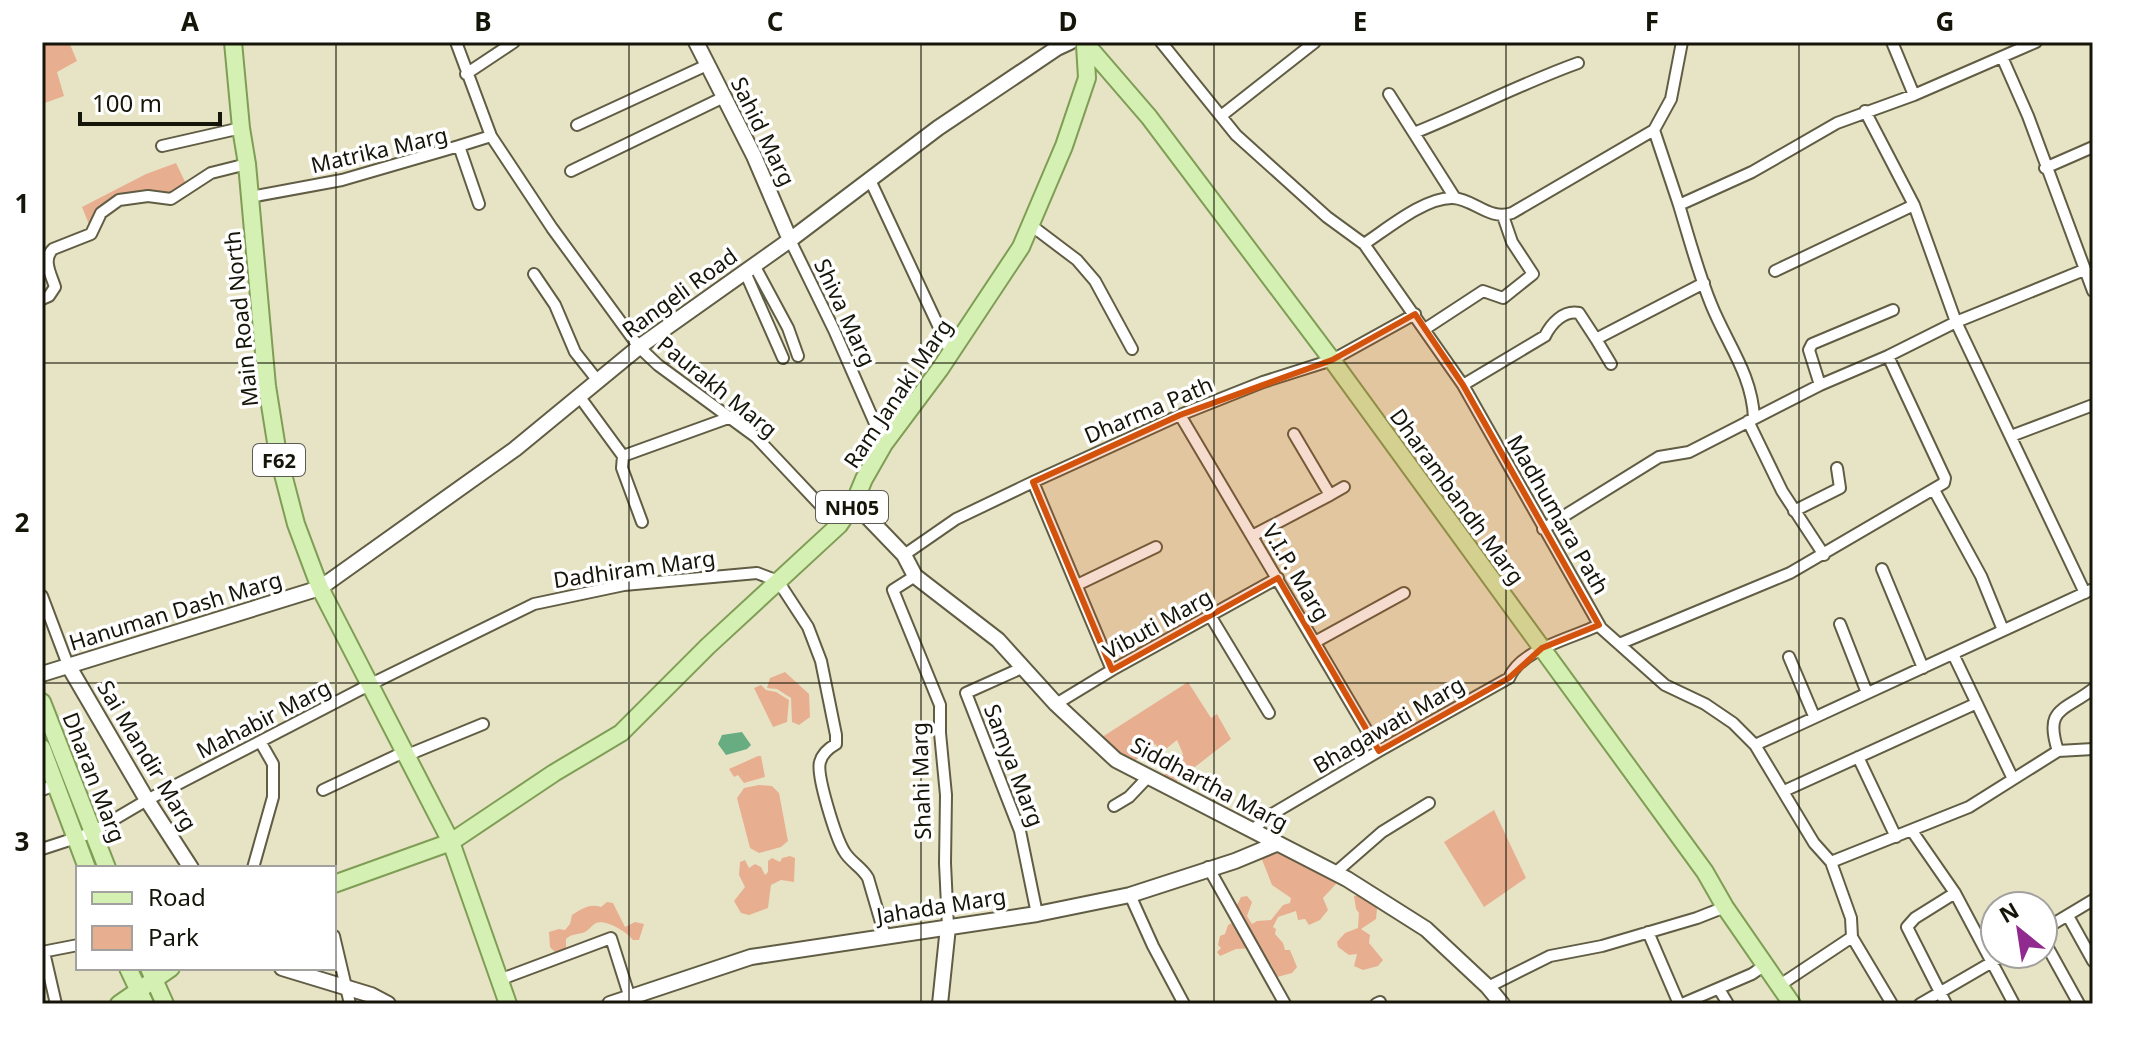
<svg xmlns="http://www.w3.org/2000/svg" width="2135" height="1046" font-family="'Noto Sans',sans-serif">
  <rect width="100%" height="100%" fill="#e7e4c6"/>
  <path fill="#e8ae90" d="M42 42H69L77 61 57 72 64 96 42 104Z
    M176 163 189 190 177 196 113 205 92 232 82 207 146 174Z
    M785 672 809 694 810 717 799 725 792 722 791 698 777 689 767 688 770 678Z
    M1188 682 1211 718 1217 714 1231 739 1173 784 1161 779 1183 754 1177 740 1162 752 1155 744 1131 764 1099 739Z
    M761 685 766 690 776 692 789 700 787 722 773 727 754 688Z
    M758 756H761L765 777 744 783 738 775 734 777 729 769Z
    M759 785 772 786 779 793 788 841 781 847 759 853 750 848 737 798 744 788Z
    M1494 810 1526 878 1484 907 1444 842Z
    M1276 850 1333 876 1336 884 1323 898 1328 910 1320 920 1309 925 1305 919 1298 920 1296 911 1278 917 1273 927 1276 929 1275 934 1283 943 1285 950H1290L1297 967 1292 973 1277 977 1271 964 1264 963 1258 948 1236 949 1220 956 1217 952 1221 948 1218 945 1220 936 1225 934 1228 925 1234 922 1236 907 1241 897 1247 896 1252 902 1247 916 1252 924 1257 921 1271 920 1283 905 1290 903 1291 898 1272 885 1261 857Z
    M790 856 795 858 794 882 781 880 771 885 768 908 749 915 741 913 734 901 745 887 739 875 740 862 745 860 749 868 755 864 761 867 765 875 768 872V861L772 858 780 862 782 858Z
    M1360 895 1372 899 1377 909 1376 919 1361 929 1370 935 1369 943 1383 960 1378 966 1363 970 1354 966 1357 954 1349 955 1338 947 1337 942 1345 933 1358 928 1359 913 1356 909 1354 896Z
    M607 902 613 903 625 927 635 922 644 924 639 940H633C627 932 606 919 596 923 592 925 589 930 585 932 577 935 573 933 566 939V952L559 956 550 947 549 932 559 929 565 930 570 924 572 915C581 909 590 903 601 907Z"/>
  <path fill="#68ac81" d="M742 732 751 745 747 749 726 755 718 744 722 735Z"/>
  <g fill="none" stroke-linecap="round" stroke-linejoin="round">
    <g stroke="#605d44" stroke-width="14">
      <path id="minor" d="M456 42 491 136 552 228 639 347 658 365 756 437 839 525
        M1161 42 1236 135 1327 217 1364 244 1463 385 1601 628 1665 685 1705 704 1733 723 1755 745 1814 843 1831 862 1851 918 1852 937 1780 985
        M1682 42 1671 99 1654 130 1679 205 1752 172 1837 123 1914 95 2036 42
        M1892 42 1914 95
        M2002 57 2028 116 2093 291
        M466 74 514 42
        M1389 94 1455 198
        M1865 111 1914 205 1956 322 2085 593
        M1221 116 1315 42
        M577 125 707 65
        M1414 133C1469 111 1522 83 1578 63
        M162 146 241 128
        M459 146 491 136
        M2045 168 2093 147
        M571 171 724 97
        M870 180 951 353
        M250 197 342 180 459 146 479 204
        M1679 205C1689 238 1698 272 1711 304 1727 344 1752 374 1754 418
        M1032 226 1077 260 1095 281 1132 349
        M790 240 834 330 884 444
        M1364 244C1387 229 1425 197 1453 198 1474 199 1489 221 1512 213L1654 130
        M754 265 788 328 798 356
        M1775 271 1914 205
        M745 272 783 358
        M534 274 555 305 575 352 598 381
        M42 299 49 296 55 287C51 274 42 260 53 249L91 234 101 213 119 200 148 196 171 199 211 173 247 164
        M1425 329 1483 291 1503 298 1533 274 1512 242 1503 216
        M1596 339 1611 364
        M1463 385 1545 336C1551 324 1563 310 1579 313L1596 339 1704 283
        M1820 385 1809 350 1812 344 1893 310
        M579 396 623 456 731 417
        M1180 415 1379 751
        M1748 421 1782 491 1824 555
        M2011 436 2093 405
        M623 456 622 468 642 522
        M1033 482 1112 670
        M1934 490 1981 576 2003 630
        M1330 495 1344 487
        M1794 511 1840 488 1837 468
        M1543 529 1659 457 1689 452 1820 385 1888 356 1956 322 2084 270
        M1252 536 1330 495 1294 434
        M904 555 956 519 1033 482 1180 415 1263 382 1332 360 1415 314
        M1882 569 1923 668
        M915 576 893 590 940 705V733L946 795 945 863 948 927
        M1077 585 1156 547
        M42 596 68 665
        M1211 617 1269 713
        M1840 624 1867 693
        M1315 642 1404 593
        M1619 644 1790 573 1944 483 1945 478 1888 356
        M1953 654 2013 779
        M1789 657 1814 716
        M1024 667 966 693 1020 831 1037 914
        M1056 704 1112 670 1278 578
        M1755 745 2093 589
        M2058 751C2044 708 2063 712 2093 689
        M405 756 483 724
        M1858 757 1896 837
        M42 790 55 785
        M323 790 404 752
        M1784 791 1975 704
        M1114 806 1129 797 1148 777
        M1251 831 1269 816 1379 751 1509 678C1521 649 1573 638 1599 625
        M1912 831 1955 893 2014 1004
        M42 849 91 833 147 800 369 685 534 604 624 585 757 573 778 581 808 627 821 661 836 735V744C829 748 822 754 820 762 816 775 836 838 844 851 850 862 862 867 868 878L885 936
        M1831 862 1969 807 2058 751 2093 749
        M1208 867 1285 1004
        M253 868 273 797V764L261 743
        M1335 873 1382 832 1429 803
        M1130 895 1153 946 1184 1004
        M2068 916 2093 961
        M2043 930 2093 900
        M1648 932 1679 1004
        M334 936 350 1004
        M1852 937 1892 1004
        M2043 939 2079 1004
        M42 952 78 945
        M44 952 56 1004
        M499 980 611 938 630 998
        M1488 987 1550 956 1602 946 1697 918 1725 907
        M1719 989 1728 1004
        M1376 1004 1380 1002
        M1682 1004 1752 974 1765 965
        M1920 1004 2006 954
        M1946 1004 1907 927 1915 918 1955 893"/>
    </g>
    <g stroke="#605d44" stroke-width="18">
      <path id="tertiary" d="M854 503 904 555 915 576 998 640 1056 704 1116 760 1347 879 1426 929 1488 987 1502 1004
        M68 665 147 800 191 868
        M282 968 371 995 388 1004
        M610 1004 751 957 1037 914 1130 895 1235 861 1276 844
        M940 1004 948 927"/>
    </g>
    <g stroke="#605d44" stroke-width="18">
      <path id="secondary" d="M696 42 754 156 790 240
        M42 674 320 588 515 449 639 347 790 240 938 128 1057 48 1070 42"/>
    </g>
    <g stroke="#7f9d55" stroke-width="20">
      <path id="primary" d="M233 42 241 128 247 164 267 386 278 455 296 524 320 588 451 842 508 1004
        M1086 44 1149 117 1332 360 1705 872 1725 907 1792 1004
        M42 702 107 868
        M42 748 87 868
        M334 884 451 842 554 773 621 733 708 646 839 525 854 503 864 479 884 444 940 369 1021 247 1064 146 1087 78 1085 45
        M128 968 145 1004
        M149 968 165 1004
        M119 1004 171 968"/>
    </g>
    <use href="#minor" stroke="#fff" stroke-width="10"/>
    <use href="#tertiary" stroke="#fff" stroke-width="14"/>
    <use href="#secondary" stroke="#fff" stroke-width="14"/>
    <use href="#primary" stroke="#d4f0b2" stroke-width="16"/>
  </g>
  <path fill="#d3520c" fill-opacity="0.2" stroke="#d3520c" stroke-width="6" stroke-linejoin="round" d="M1415 314 1463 385 1599 625 1542 648 1509 678 1379 751 1278 578 1112 670 1033 482 1180 415 1332 360Z"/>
  <path fill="none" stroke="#16150a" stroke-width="2" stroke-opacity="0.55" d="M336 42V1004M629 42V1004M921 42V1004M1214 42V1004M1506 42V1004M1799 42V1004M42 363H2093M42 683H2093"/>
  <g text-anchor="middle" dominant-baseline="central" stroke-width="7" stroke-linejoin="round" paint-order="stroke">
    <g fill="#fff" stroke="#5c5b54" stroke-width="2">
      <rect x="253" y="444" width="52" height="32" rx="6"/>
      <rect x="816" y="491" width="72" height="32" rx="6"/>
    </g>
    <g font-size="20" font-weight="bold" fill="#16150a">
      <text x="279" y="460">F62</text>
      <text x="852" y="507">NH05</text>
    </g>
    <g font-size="22" fill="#16150a" stroke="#fff">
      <text transform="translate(764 131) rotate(64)">Sahid Marg</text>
      <text transform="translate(379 149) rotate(-13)">Matrika Marg</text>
      <text transform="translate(679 292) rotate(-36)">Rangeli Road</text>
      <text transform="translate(846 312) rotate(65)">Shiva Marg</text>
      <text transform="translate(240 319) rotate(-96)">Main Road North</text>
      <text transform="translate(718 386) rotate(39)">Paurakh Marg</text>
      <text transform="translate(897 393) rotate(-56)">Ram Janaki Marg</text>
      <text transform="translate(1148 409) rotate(-23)">Dharma Path</text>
      <text transform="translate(1458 496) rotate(54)">Dharambandh Marg</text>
      <text transform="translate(1559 514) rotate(60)">Madhumara Path</text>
      <text transform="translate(634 568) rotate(-8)">Dadhiram Marg</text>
      <text transform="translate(1297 572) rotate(59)">V.I.P. Marg</text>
      <text transform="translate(175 610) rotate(-17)">Hanuman Dash Marg</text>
      <text transform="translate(1157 623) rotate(-29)">Vibuti Marg</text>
      <text transform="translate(263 718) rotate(-27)">Mahabir Marg</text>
      <text transform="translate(1388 724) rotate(-30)">Bhagawati Marg</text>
      <text transform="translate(148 755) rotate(59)">Sai Mandir Marg</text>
      <text transform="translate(1015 765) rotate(69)">Samya Marg</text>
      <text transform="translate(95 777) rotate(69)">Dharan Marg</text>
      <text transform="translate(920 781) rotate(-92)">Shahi Marg</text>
      <text transform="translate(1210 783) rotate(28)">Siddhartha Marg</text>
      <text transform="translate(941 905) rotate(-9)">Jahada Marg</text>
    </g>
  </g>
  <rect width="2135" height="1046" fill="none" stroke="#ffffff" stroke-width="88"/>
  <rect x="76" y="866" width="260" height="104" fill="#ffffff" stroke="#a2a19d" stroke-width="2"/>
  <rect x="92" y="892" width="40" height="12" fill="#d4f0b2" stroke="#a2a19d" stroke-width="2"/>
  <text x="148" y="906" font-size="24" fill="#16150a">Road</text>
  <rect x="92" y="926" width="40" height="24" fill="#e8ae90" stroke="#a2a19d" stroke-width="2"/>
  <text x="148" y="946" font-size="24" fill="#16150a">Park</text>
  <g transform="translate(2019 930) rotate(330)"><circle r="38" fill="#ffffff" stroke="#a2a19d" stroke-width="2"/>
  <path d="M0-6L14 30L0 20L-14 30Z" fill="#912a8f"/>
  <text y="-12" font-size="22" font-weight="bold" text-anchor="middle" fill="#16150a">N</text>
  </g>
  <path d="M80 112v12h140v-12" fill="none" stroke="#16150a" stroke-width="4"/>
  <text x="92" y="112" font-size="24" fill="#16150a" stroke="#ffffff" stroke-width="6" paint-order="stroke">100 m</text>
  <rect x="44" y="44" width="2047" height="958" fill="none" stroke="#16150a" stroke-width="3"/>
  <g font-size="26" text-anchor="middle" font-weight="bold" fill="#16150a">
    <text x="190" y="31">A</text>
    <text x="483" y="31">B</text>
    <text x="775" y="31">C</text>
    <text x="1068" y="31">D</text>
    <text x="1360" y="31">E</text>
    <text x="1652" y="31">F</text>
    <text x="1945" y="31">G</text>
    <text x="22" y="213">1</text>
    <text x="22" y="532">2</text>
    <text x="22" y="851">3</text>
  </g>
</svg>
